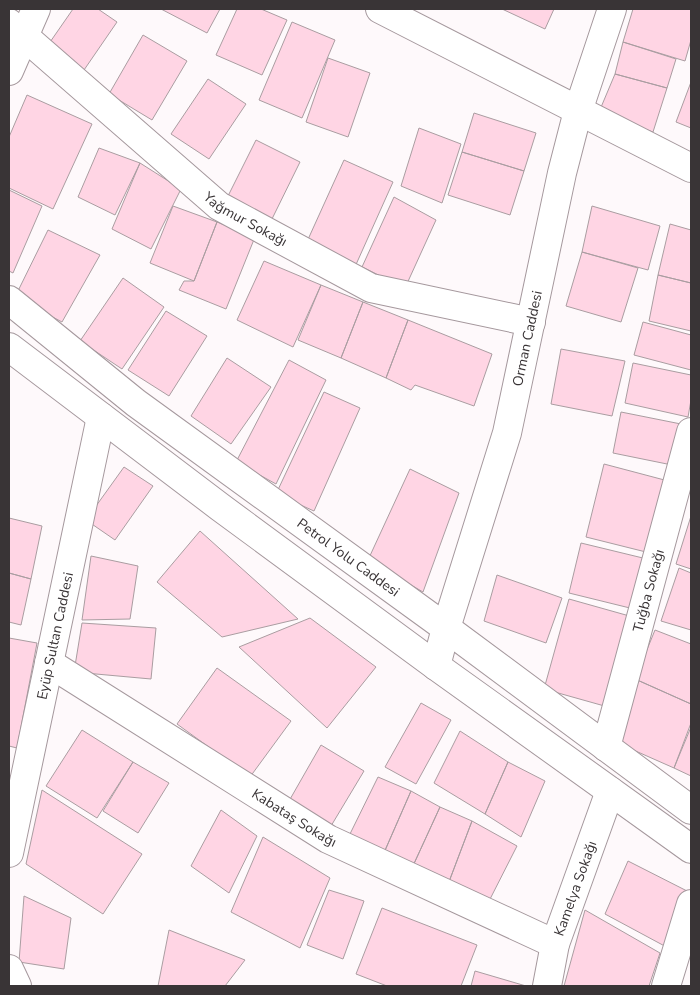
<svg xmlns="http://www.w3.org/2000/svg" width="700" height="995" font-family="'Nunito Sans',sans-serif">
  <rect width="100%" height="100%" fill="#fef9fb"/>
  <path fill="#ffd5e4" stroke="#aa9da1" d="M73 9H98L117 22 84 70 48 45Z
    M161 9H220L207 33Z
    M237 9H261L287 20 262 75 216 55Z
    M502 9H554L545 29Z
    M633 9H691V40L685 61 623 42Z
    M292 22 335 40 302 118 259 100Z
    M143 35 187 61 152 120 109 94Z
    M623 42 676 59 667 88 615 74Z
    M328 58 370 73 348 137 306 122Z
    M615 74 667 88 653 132 599 112Z
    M208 79 246 104 209 159 171 134Z
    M691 82V128L676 122Z
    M27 95 92 124 53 209 9 188V137Z
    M474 113 536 133 524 171 462 152Z
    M419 128 461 144 442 203 401 186Z
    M256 140 300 162 270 223 226 200Z
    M99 148 140 163 115 215 78 197Z
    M462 152 524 171 510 215 448 195Z
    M344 160 393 182 354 269 305 246Z
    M140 163 181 189 151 249 112 229Z
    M9 190 42 206 13 273 9 271Z
    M394 197 436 220 405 288 362 267Z
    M173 206 217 222 194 281 150 263Z
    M592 206 660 226 648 270 582 252Z
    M217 222 255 237 226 309 179 290 184 281H194Z
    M670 224 691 230V283L658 275Z
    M48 230 100 255 62 322 15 297Z
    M582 252 638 268 621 322 566 306Z
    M264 261 321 285 293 347 237 320Z
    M658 275 691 283V331L649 321Z
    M123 278 164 307 122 369 80 341Z
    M321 285 363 302 341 358 298 340Z
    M363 302 408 320 386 378 341 358Z
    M166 311 207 336 169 396 128 370Z
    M408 320 492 354 474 406 415 385 411 390 386 378Z
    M643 322 691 335V370L634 355Z
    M561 349 625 361 612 416 551 404Z
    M227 358 271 387 231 444 191 416Z
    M289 360 326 380 276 484 236 462Z
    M633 363 691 375V400L688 417 625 403Z
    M324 392 360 408 314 511 276 494Z
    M621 412 681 424 672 465 613 453Z
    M604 464 672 482 654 554 586 537Z
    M124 467 153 486 115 540 86 520Z
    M410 469 459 493 423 592 368 560Z
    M691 516V569L676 564Z
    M9 518 42 526 31 579 9 573Z
    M200 531 298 619 222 637 157 582Z
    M581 543 647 559 634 609 569 593Z
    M91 556 138 566 130 619 82 620Z
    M679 568 691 573V630L661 621Z
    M9 573 31 579 21 625 9 622Z
    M497 575 562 598 546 643 484 621Z
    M569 599 633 617 608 707 544 689Z
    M310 618 376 667 327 728 239 647Z
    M82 623 156 628 151 679 74 672Z
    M655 630 691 644V704L635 679Z
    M9 638 37 643 17 748 9 746Z
    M217 668 291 721 250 777 177 724Z
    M635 679 691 704V723L674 768 613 741Z
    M421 703 451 720 416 784 385 767Z
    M691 727V776L674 768Z
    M82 730 133 762 97 818 46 786Z
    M460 731 508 762 485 814 434 783Z
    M321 745 364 771 331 826 289 801Z
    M133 762 169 783 138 833 103 811Z
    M508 762 545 781 521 837 485 814Z
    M378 777 411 791 383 855 348 838Z
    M42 790 142 854 103 914 26 864Z
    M411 791 440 807 412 868 383 855Z
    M440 807 472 821 447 887 412 868Z
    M221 810 257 836 229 893 191 866Z
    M472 821 517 846 486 907 447 887Z
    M263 837 330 878 300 948 231 912Z
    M628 861 691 893 672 950 605 914Z
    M329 890 364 901 343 959 307 945Z
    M24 896 71 918 64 969 19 962Z
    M382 908 477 945 461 986H387L356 974Z
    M585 910 660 953 649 986H564Z
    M169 930 245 960 225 986H158Z
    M475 971 526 986H471Z"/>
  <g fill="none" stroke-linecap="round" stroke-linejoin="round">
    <g stroke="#a5989d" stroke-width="30">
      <g id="minor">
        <path d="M380 9 691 168"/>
        <path id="s1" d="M9 23 219 206 371 288 531 322"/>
        <path d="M9 71 36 9"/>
        <path id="s2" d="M49 663 328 839 555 944"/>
        <path d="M436 666 446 628"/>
        <path id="s3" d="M606 747 691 432"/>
        <path id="s4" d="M9 853 101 417"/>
        <path d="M9 969 17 986"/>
        <path id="s5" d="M547 986 555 944 610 791"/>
        <path d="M666 986 691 904"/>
      </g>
    </g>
    <g stroke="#a5989d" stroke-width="30">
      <g id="tertiary">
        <path id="s6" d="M446 628 507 433 562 173 578 111 612 9"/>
      </g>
    </g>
    <g stroke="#a5989d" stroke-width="30">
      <g id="secondary">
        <path id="s7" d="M9 300 136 403 446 628 691 810"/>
        <path d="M9 347 220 507 436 666 691 849"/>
      </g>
    </g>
    <use href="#minor" stroke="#fff" stroke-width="28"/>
    <use href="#tertiary" stroke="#fff" stroke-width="28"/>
    <use href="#secondary" stroke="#fff" stroke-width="28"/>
  </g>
  <g text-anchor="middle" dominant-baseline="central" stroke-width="5" stroke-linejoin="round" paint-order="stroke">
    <g font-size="14" fill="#393436" stroke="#fff">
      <text stroke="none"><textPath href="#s1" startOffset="308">Yağmur Sokağı</textPath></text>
      <text stroke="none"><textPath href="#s6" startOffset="301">Orman Caddesi</textPath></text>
      <text stroke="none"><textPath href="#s7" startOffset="426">Petrol Yolu Caddesi</textPath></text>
      <text stroke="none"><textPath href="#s3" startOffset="162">Tuğba Sokağı</textPath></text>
      <text stroke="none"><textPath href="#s4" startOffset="222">Eyüp Sultan Caddesi</textPath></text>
      <text stroke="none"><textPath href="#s2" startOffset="290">Kabataş Sokağı</textPath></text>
      <text stroke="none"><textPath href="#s5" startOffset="102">Kamelya Sokağı</textPath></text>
    </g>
  </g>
  <rect width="700" height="995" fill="none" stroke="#393436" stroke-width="20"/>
</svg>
